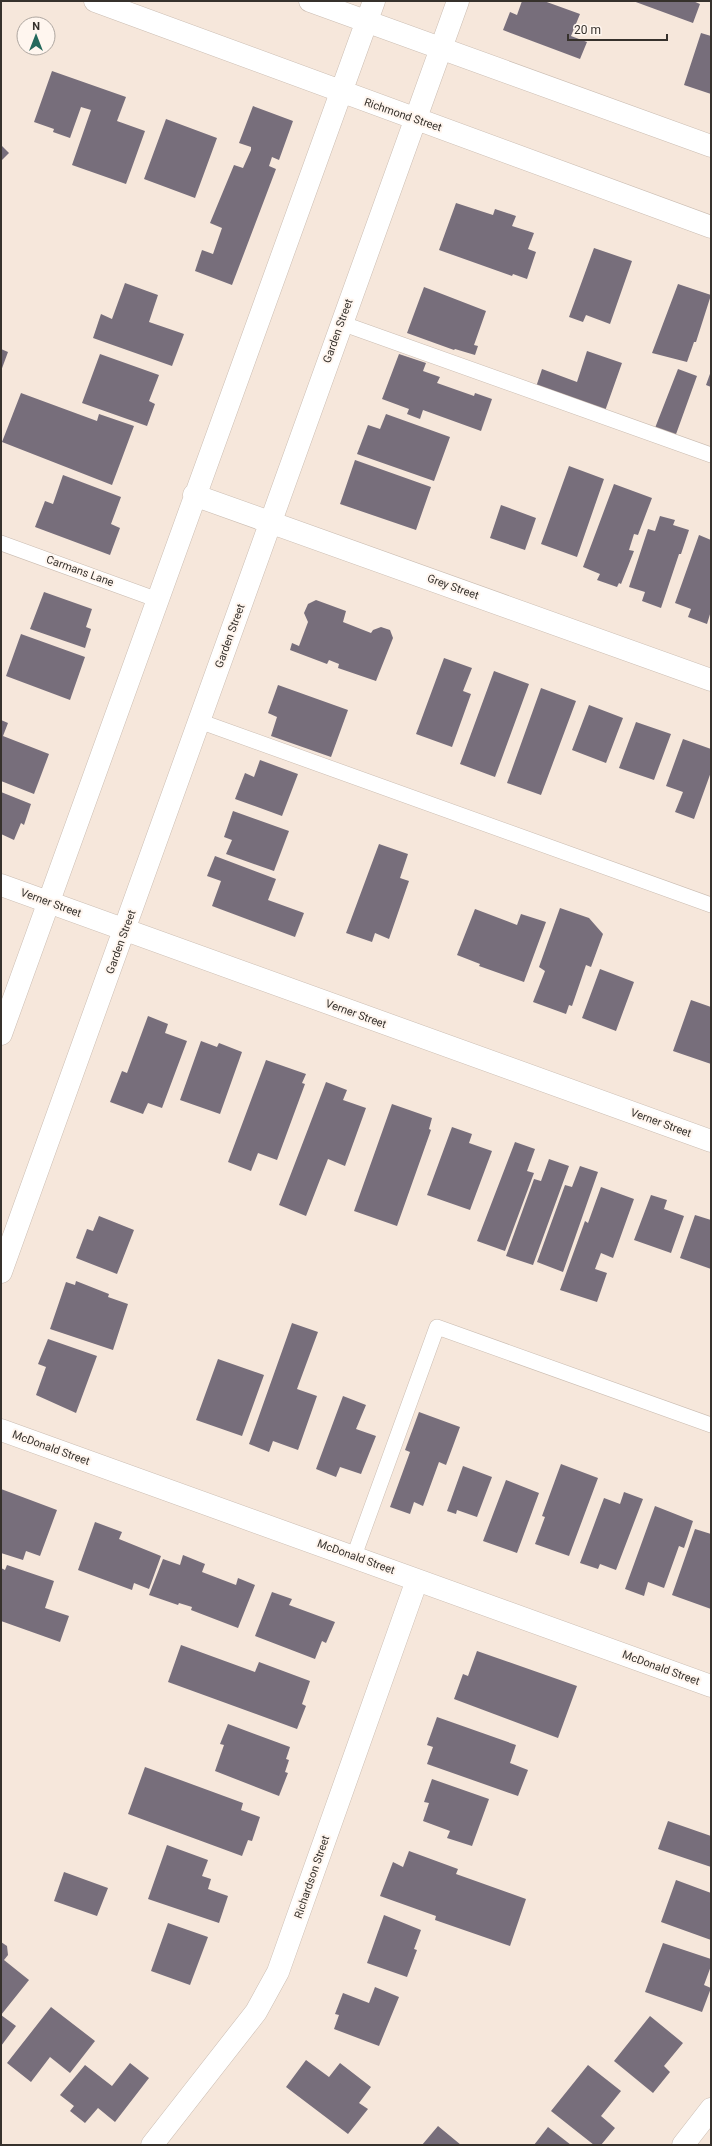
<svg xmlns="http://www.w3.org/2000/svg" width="712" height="2146" font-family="Roboto,sans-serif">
  <rect width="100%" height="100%" fill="#f6e7db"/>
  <path fill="#776e7b" d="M522 1H544L580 14 571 36 587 42 580 59 503 30 510 12 517 15Z
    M633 1H693L700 4 693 23Z
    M701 33 711 36V94L684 85Z
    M52 71 126 97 117 121 145 131 126 184 72 165 91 110 81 107 70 138 53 132 54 129 34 122Z
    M253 106 293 121 279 160 272 157 269 166 276 169 232 285 195 271 202 250 213 254 222 228 210 223 234 165 243 168 251 150V147L239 143Z
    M166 119 217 138 195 198 144 179Z
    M1 145 9 153 1 161Z
    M456 203 493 215 495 209 516 216 512 226 534 233 528 249 536 252 527 279 513 274 512 276 439 250Z
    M594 248 632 261 610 324 586 315 583 322 569 317Z
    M125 283 158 295 149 322 184 334 172 366 93 338 101 314 112 319Z
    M678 284 711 295 696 342H694L687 362 652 353Z
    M424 287 486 311 474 345 478 346 475 355 455 349 454 350 407 333Z
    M1 349 8 352 1 371Z
    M587 351 622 363 605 411 536 387 542 369 577 382Z
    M100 354 159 375 149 401 155 404 147 426 82 403Z
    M399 354 426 363 423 371 440 377 437 383 474 396 475 393 492 399 481 431 423 410 420 419 407 414 409 409 382 399Z
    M678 369 697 376 675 437 655 428Z
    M711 371V387L706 385Z
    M21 393 97 421 99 414 134 426 112 485 2 442Z
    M386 414 450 437 434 481 357 454 368 425 380 429Z
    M355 460 431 487 416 530 340 504Z
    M569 466 604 479 577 557 541 544Z
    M63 475 121 497 111 524 120 528 110 555 35 527 45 501 53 504Z
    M614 484 652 498 638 535 634 534 629 550 634 551 621 584 619 583 617 587 597 580 600 574 583 567Z
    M501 505 536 518 525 550 490 538Z
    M660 516 675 520 673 525 689 530 681 554H679L661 608 642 601 645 592 629 587 648 529 655 531Z
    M699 535 711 540V611L707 624 688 617 691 609 675 603Z
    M44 592 92 609 86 627 91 629 85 648 30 629Z
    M316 600 346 611 343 622 371 633 373 630 381 627 390 630 393 638 376 681 338 668 339 664 329 660 327 664 290 650 292 643 299 646 308 622 304 613 308 604Z
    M21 634 85 657 70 700 6 676Z
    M444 658 472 668 463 691 471 694 452 747 416 734Z
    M494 671 529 684 495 777 460 764Z
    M278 685 348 710 331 757 271 736 277 717 268 713Z
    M541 688 576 701 541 795 507 783Z
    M589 705 623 718 606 763 572 750Z
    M1 720 8 723 3 736 49 754 34 794 1 781Z
    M636 722 671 734 654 780 619 768Z
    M683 739 711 749V772L694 819 675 812 683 792 666 786Z
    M260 760 298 774 282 816 235 799 245 773 254 777Z
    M1 792 31 804 24 825 21 823 14 840 1 834Z
    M233 811 289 831 274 871 226 854 232 840 224 837Z
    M379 844 408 854 400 878 409 881 389 939 375 933 372 942 346 933Z
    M215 856 276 879 268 900 304 913 295 937 212 906 221 881 207 876Z
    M560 908 589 918 603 934 591 967 586 965 572 1006 569 1005 566 1014 533 1002 545 971 539 967Z
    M475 909 517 925 521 914 546 922 524 982 479 966 480 964 457 955Z
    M600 969 634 982 616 1031 582 1018Z
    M691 1000 711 1007V1064L673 1051Z
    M148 1016 168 1024 165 1033 187 1041 162 1108 148 1103 143 1114 110 1102 122 1071 127 1073Z
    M201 1041 217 1047 219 1043 242 1052 220 1114 180 1100Z
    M266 1060 306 1074 302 1083 305 1084 277 1160 258 1153 251 1171 228 1162Z
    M326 1082 347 1090 343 1100 366 1108 345 1166 328 1159 306 1216 279 1205Z
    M392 1104 432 1118 429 1129 431 1130 397 1226 354 1211Z
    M452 1127 472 1134 469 1143 492 1151 470 1210 427 1195Z
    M515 1142 535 1149 527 1171 534 1173 505 1251 477 1241Z
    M549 1159 569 1166 533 1265 506 1256 534 1179 541 1181Z
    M580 1166 598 1172 563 1272 537 1262 565 1185 572 1187Z
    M601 1187 634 1199 613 1258 601 1253 595 1269 607 1273 597 1302 560 1290 585 1221 588 1223Z
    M651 1195 667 1200 664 1209 684 1216 671 1253 634 1240Z
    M695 1215 711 1220V1269L680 1258Z
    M99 1216 134 1230 117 1274 76 1258 87 1229 93 1231Z
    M76 1281 109 1294 108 1297 128 1304 113 1350 50 1329 66 1282 75 1285Z
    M292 1323 318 1332 297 1389 317 1396 298 1450 273 1441 269 1452 249 1444Z
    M48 1339 97 1356 76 1413 36 1395 46 1367 38 1364Z
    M218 1359 264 1375 242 1436 196 1420Z
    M343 1396 366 1405 356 1429 376 1436 361 1474 340 1467 336 1477 316 1469Z
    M419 1412 460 1427 446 1465 439 1462 423 1506 414 1502 410 1514 390 1507 410 1452 405 1450Z
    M561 1464 598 1478 569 1556 535 1544 545 1517 542 1516Z
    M463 1466 492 1477 477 1517 457 1510 456 1514 447 1511Z
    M506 1480 539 1493 517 1553 483 1541Z
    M1 1489 57 1510 40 1556 26 1551 23 1560 1 1553Z
    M624 1492 643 1499 616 1570 600 1564 598 1569 580 1563 604 1498 620 1504Z
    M655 1506 693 1521 684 1548 679 1546 664 1588 648 1582 644 1596 625 1589Z
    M95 1522 122 1532 119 1539 161 1556 149 1589 134 1583 132 1590 78 1570Z
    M695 1529 711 1534V1609L672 1595Z
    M183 1555 205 1564 202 1572 236 1585 238 1578 255 1585 238 1628 191 1610 192 1607 179 1603 178 1605 149 1595 163 1559 180 1565Z
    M7 1565 54 1581 45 1608 69 1616 60 1642 1 1621V1568L5 1570Z
    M272 1592 292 1599 289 1605 335 1622 326 1643 322 1641 315 1659 255 1636Z
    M181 1645 255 1672 259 1662 310 1681 302 1704 306 1706 297 1729 168 1682Z
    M477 1651 577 1686 558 1738 454 1699 463 1674 468 1676Z
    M437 1717 516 1745 510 1763 528 1770 518 1796 427 1764 433 1747 427 1745Z
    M228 1724 290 1747 286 1759 289 1760 285 1772 288 1773 279 1796 215 1771 224 1745 220 1744Z
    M145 1767 243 1803 241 1810 260 1817 252 1841 248 1840 242 1856 128 1814Z
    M432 1779 489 1799 472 1846 447 1838 450 1831 423 1821 429 1803 424 1802Z
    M668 1821 711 1836V1867L658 1849Z
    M167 1845 208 1860 202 1876 211 1879 208 1889 228 1896 219 1923 148 1899Z
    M409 1851 458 1869 456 1874 526 1899 510 1946 435 1920 436 1916 380 1896 393 1862 403 1867Z
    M64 1872 108 1888 97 1916 54 1901Z
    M676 1880 711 1893V1940L661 1922Z
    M384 1915 421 1930 414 1949 417 1950 407 1977 367 1963Z
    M168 1923 208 1937 190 1985 151 1971Z
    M1 1942 7 1946 8 1955 4 1960 29 1980 1 2015Z
    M663 1943 711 1959V1966L704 1985 711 1988 702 2012 645 1992Z
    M375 1987 399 1997 379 2046 334 2029 339 2015 335 2014 343 1993 369 2003Z
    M51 2007 95 2041 70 2073 50 2057 31 2082 7 2063Z
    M1 2015 16 2026 1 2046Z
    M650 2016 683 2043 664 2066 670 2072 653 2093 614 2061Z
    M306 2060 329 2077 340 2063 371 2087 359 2103 368 2109 348 2134 286 2087Z
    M130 2063 149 2078 115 2122 98 2108 85 2123 70 2111 74 2106 60 2095 85 2065 112 2086Z
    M588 2065 621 2091 601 2116 615 2128 601 2145H594L551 2111Z
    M438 2126 461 2145H422Z
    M548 2127 571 2145H534Z"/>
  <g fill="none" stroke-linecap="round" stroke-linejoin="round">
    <g stroke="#cbbdb2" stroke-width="16">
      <path id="service" d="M341 323 711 455
        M1 543 158 600
        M199 721 711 905
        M354 1556 437 1327 711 1425"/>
    </g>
    <g stroke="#cbbdb2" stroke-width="23">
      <path id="minor" d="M95 1 711 227
        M310 1 711 146
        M194 495 711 680
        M1 885 711 1141
        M1 1034 374 1
        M1 1272 458 1
        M1 1430 711 1686
        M152 2145 256 2012 278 1972 417 1580
        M683 2145 711 2109"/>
    </g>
    <use href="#service" stroke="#fff" stroke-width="15"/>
    <use href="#minor" stroke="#fff" stroke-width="22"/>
  </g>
  <g text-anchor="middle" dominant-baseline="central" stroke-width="4" stroke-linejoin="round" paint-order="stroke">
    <g font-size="11" fill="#36312c" stroke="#fff6ef">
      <text transform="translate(403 115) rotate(19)">Richmond Street</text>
      <text transform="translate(338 331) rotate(-70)">Garden Street</text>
      <text transform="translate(80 571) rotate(20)">Carmans Lane</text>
      <text transform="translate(453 587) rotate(20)">Grey Street</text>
      <text transform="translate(230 636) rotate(-70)">Garden Street</text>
      <text transform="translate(51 903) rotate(20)">Verner Street</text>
      <text transform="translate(121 942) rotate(-70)">Garden Street</text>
      <text transform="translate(356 1014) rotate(20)">Verner Street</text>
      <text transform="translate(661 1123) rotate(20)">Verner Street</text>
      <text transform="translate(51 1448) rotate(20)">McDonald Street</text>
      <text transform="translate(356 1557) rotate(20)">McDonald Street</text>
      <text transform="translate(661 1668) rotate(20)">McDonald Street</text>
      <text transform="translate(312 1877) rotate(-71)">Richardson Street</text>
    </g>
  </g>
  <rect width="712" height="2146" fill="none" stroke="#36312c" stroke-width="4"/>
  <g transform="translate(36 36)"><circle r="19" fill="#fff6ef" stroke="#afa7a1"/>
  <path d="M0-3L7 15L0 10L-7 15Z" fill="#24695c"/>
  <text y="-6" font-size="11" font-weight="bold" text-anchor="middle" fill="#36312c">N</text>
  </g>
  <path d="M568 34v6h99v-6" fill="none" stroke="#36312c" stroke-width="2"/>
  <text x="574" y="34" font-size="12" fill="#36312c" stroke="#fff6ef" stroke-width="3" paint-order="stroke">20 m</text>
</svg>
